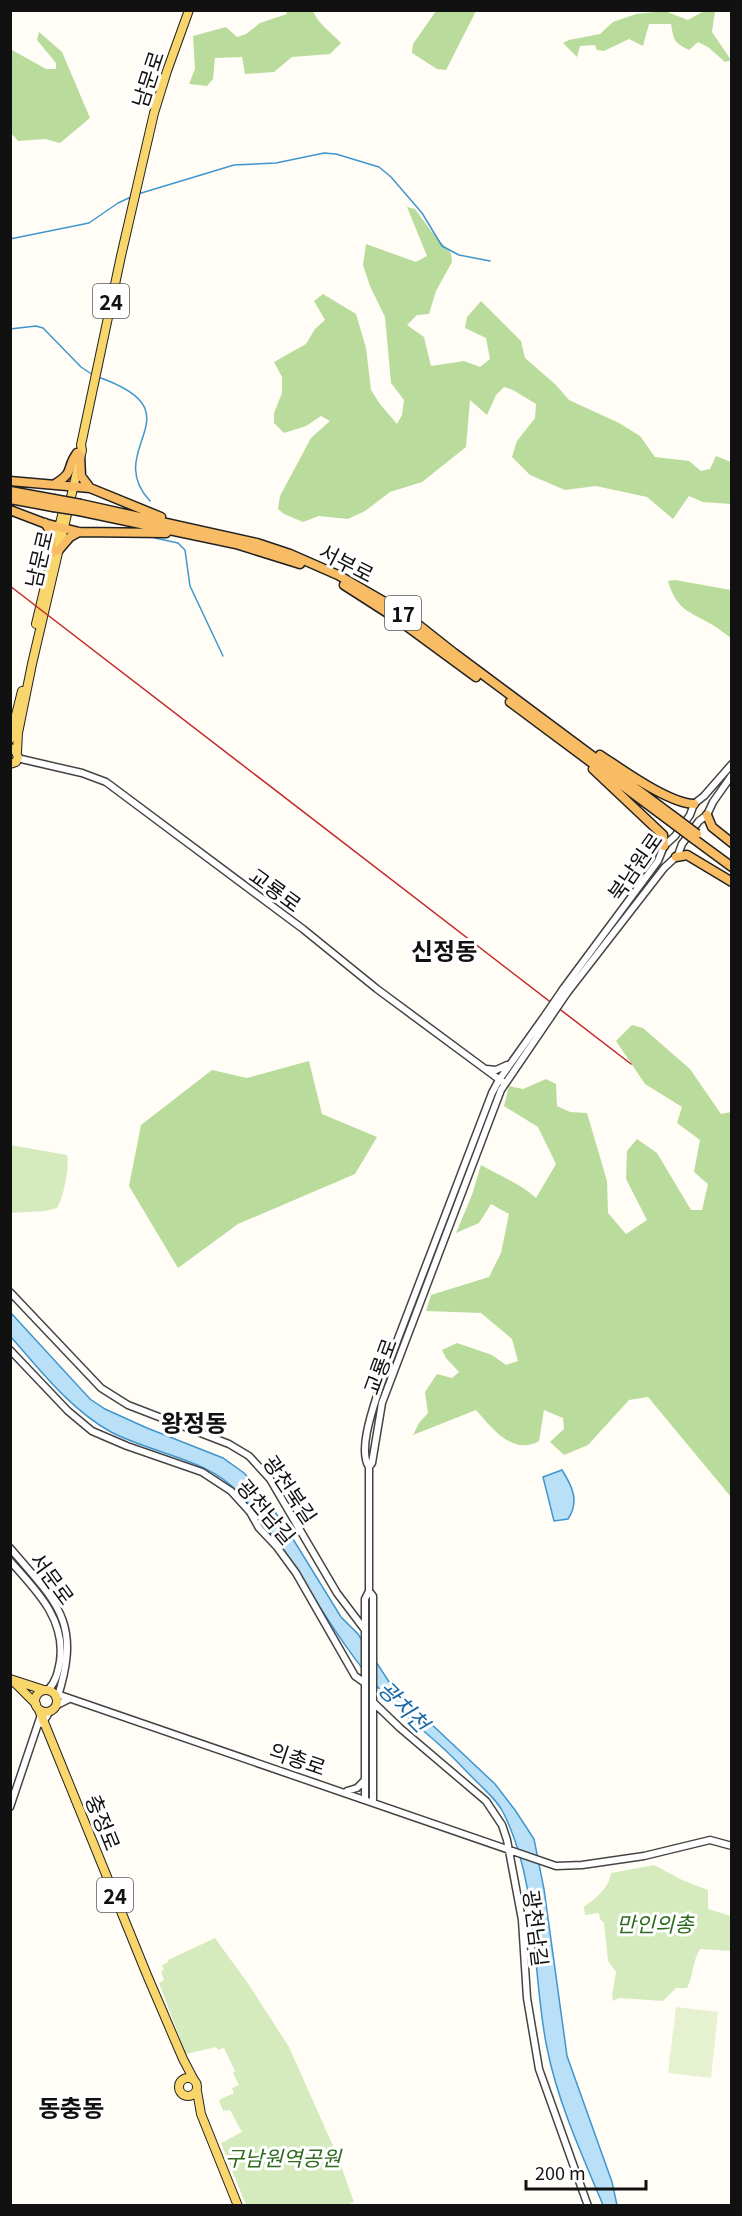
<svg xmlns="http://www.w3.org/2000/svg" width="742" height="2216" font-family="Georgia,'Noto Sans KR',serif">
  <rect width="100%" height="100%" fill="#fffdf5"/>
  <path fill="#d5ebbd" d="M10 1145 67 1155C70 1165 63 1200 57 1208L45 1211 11 1213Z
    M654 1865 682 1880 708 1890V1909L731 1916V1951L700 1949C692 1962 694 1975 687 1988H676L663 2001 619 1998 613 2001 612 1995 616 1972 608 1961 604 1923 600 1919 599 1913 585 1915 584 1907C596 1898 609 1888 611 1873Z
    M215 1938 249 1985 289 2047 338 2157 354 2202 343 2206 246 2205 221 2143 242 2132 230 2110 223 2111 219 2100 234 2093 232 2088 239 2085 233 2073 235 2071 224 2048 218 2050 216 2047 186 2054 159 1983 164 1980 161 1971 164 1970 162 1965 168 1962V1960Z"/>
  <path fill="#b9dc9c" d="M286 11H313C319 25 330 31 341 43L330 54 292 57 274 72 245 74 242 57 215 58 213 79 207 86 189 84 195 69 193 36 226 27 237 37 246 34 260 23 287 14Z
    M436 11H476L446 70 437 69 412 53 413 44Z
    M665 11 688 20 704 11H715L712 32 731 60 725 62 708 47 698 42 689 50C673 42 674 40 671 24H649L643 46 629 39 604 51 597 50 595 45 580 46 577 57 563 43 569 40 600 34 613 22 636 14Z
    M39 32 62 52 90 118 60 143 45 139 18 141 11 133V46L12 50 46 69H56V63L37 40Z
    M407 207 415 209 431 231 451 253 452 262 436 291 429 314 417 315 407 325 424 337 431 366 464 361 480 367 490 359 486 338 465 328 467 317 481 301 521 341 525 358 556 385 569 400 619 423 640 436 655 457 689 461 701 471 710 469 716 456 731 462V504L703 502 689 496 673 519 647 497 596 486 565 490 530 475 512 457 517 441 535 418 536 404 513 390 504 387 496 395 487 415 470 400 466 447 422 482 390 492 365 511 348 519 319 516 303 522 284 514 278 509 280 496 311 438 330 421 321 416 306 426 284 433 274 423V413L282 393V377L274 362 306 344 315 329 325 320 314 301 323 294 356 314 366 348 371 390 380 404 397 424 402 415 404 400 391 383 385 317 370 286 363 265 366 244 416 262 427 256Z
    M675 580 731 590V638C725 634 718 628 711 624 688 611 676 609 668 581Z
    M632 1025 643 1028 690 1069 721 1114 731 1112V1497L648 1397 629 1400 588 1445 564 1455 550 1442 564 1429 563 1418 544 1410 539 1441C512 1456 492 1428 476 1410L413 1435 419 1423 428 1413 425 1392 437 1374 452 1378 459 1372 446 1358 442 1350 457 1343 492 1355 506 1365 518 1361 512 1339 481 1313 426 1311 431 1295 489 1277 501 1253 509 1214 491 1204 479 1223 456 1233 472 1195 481 1165C500 1176 521 1184 536 1198L556 1164 538 1127 504 1106 509 1086 523 1089 546 1079 556 1084 557 1106 570 1112 587 1113 607 1181 608 1213 626 1234 647 1220 626 1179 627 1151 637 1139 657 1153 691 1210H702L708 1184 694 1172 700 1140 677 1123 682 1107 645 1084 616 1041Z
    M309 1061 322 1114 377 1137 355 1174 238 1224 178 1268 129 1186 141 1125 212 1070 247 1078Z"/>
  <path fill="#e6f2cf" d="M676 2007 718 2012 711 2078 668 2073Z"/>
  <path fill="#b9e0f7" stroke="#3f96cf" stroke-width="1.5" d="M11 1313 90 1399 105 1409 147 1428 223 1458 244 1473 258 1488 285 1526 341 1617 358 1634 393 1688 495 1784 515 1810 534 1839 544 1889 567 2056 612 2182 617 2205H603C582 2155 558 2103 547 2048 531 1970 540 1888 504 1814 498 1801 486 1791 476 1781 465 1770 455 1759 444 1749 424 1730 401 1714 383 1693 340 1646 311 1589 274 1538 260 1518 247 1498 228 1483 198 1458 147 1451 111 1432 71 1410 41 1371 11 1337Z
    M562 1470C572 1486 580 1501 568 1519L554 1521 543 1477Z"/>
  <g fill="none" stroke-linecap="round" stroke-linejoin="round">
    <path stroke="#3f96cf" stroke-width="1.5" d="M138 194 234 165 276 163 324 153 336 154 379 167 391 177 422 213 442 246 459 255 490 261
      M10 239 89 223 118 203 131 197
      M10 329 36 326 43 328 81 367 93 375
      M98 377C201 413 101 448 150 501
      M155 538 178 543 185 550 190 586 223 656"/>
    <g stroke="#444" stroke-width="9">
      <path id="tertiary" d="M17 758 82 773 106 782 303 929 377 989 504 1083
        M563 989 658 861 664 846 675 836 690 815 694 804 704 796 732 764
        M567 993 664 868 678 855 682 844 699 821 707 815 713 802 732 775
        M486 1069 496 1070 507 1065
        M10 1292 101 1388 128 1405 229 1444 249 1456 270 1479 337 1593 365 1630
        M10 1350 68 1411 92 1431 127 1446 202 1472 231 1491 250 1512 259 1528 277 1547 296 1573 355 1676 365 1683
        M369 1467 372 1463 382 1403 501 1090 550 1018
        M10 1548C58 1604 82 1622 57 1699
        M10 1561C36 1590 66 1619 60 1661 58 1672 56 1682 48 1690
        M369 1591 373 1596V1802
        M54 1693 556 1866 582 1865 644 1856 710 1840 732 1846
        M373 1702 400 1728 486 1801 502 1825 507 1840 522 1920 527 1998 539 2069 588 2206
        M57 1705 69 1699
        M42 1724 50 1711
        M347 1791 357 1788 365 1780
        M365 1799V1599L369 1591V1467C357 1449 375 1403 381 1383L492 1093 499 1080 546 1014
        M10 1807 41 1715"/>
    </g>
    <g stroke="#222" stroke-width="10">
      <path id="primary" d="M36 624 64 507
        M10 739 22 691
        M10 748 15 750 18 757 16 762 10 764
        M17 752 18 733 32 664 82 450 81 445 121 256 154 113 167 71 189 10
        M10 1679 44 1690
        M12 1680 36 1704
        M35 1701a11 11 0 1 1 22 0a11 11 0 1 1-22 0Z
        M39 1710 147 1975 183 2059 194 2080
        M179 2087a9 9 0 1 1 18 0a9 9 0 1 1-18 0Z
        M197 2091 201 2114 238 2206"/>
    </g>
    <g stroke="#222" stroke-width="11">
      <path id="trunk" d="M80 455 81 476 90 488
        M10 481 90 488 161 517
        M55 484C76 471 65 469 77 453
        M10 491 54 499
        M10 499 53 507
        M81 504 257 543 290 554 338 575 402 612 454 653 677 819
        M10 510 44 523 79 532 166 533
        M79 511 236 544 300 564
        M45 523 51 532 52 553
        M58 551 70 537 79 532
        M344 585 397 619 476 677
        M510 702 674 824
        M600 755C623 770 668 803 694 804
        M593 769 663 835 664 846
        M707 815 712 827 732 843
        M694 839 732 867
        M676 857 687 855 732 882"/>
    </g>
    <use href="#tertiary" stroke="#fff" stroke-width="6"/>
    <use href="#primary" stroke="#f9d66b" stroke-width="8"/>
    <use href="#trunk" stroke="#f7bc64" stroke-width="8"/>
    <path stroke="#c4262e" stroke-width="1.5" d="M10 586 631 1064"/>
    <g stroke="#444" stroke-width="9" stroke-linecap="butt">
      <path id="tertiary-bridge" d="M546 1014 563 989
        M550 1018 567 993"/>
    </g>
    <g stroke="#222" stroke-width="11" stroke-linecap="butt">
      <path id="trunk-bridge" d="M54 499 81 504
        M53 507 79 511
        M677 819 697 834
        M674 824 694 839"/>
    </g>
    <use href="#tertiary-bridge" stroke="#fff" stroke-width="6"/>
    <use href="#trunk-bridge" stroke="#f7bc64" stroke-width="8"/>
  </g>
  <g text-anchor="middle" dominant-baseline="central" stroke-width="6" stroke-linejoin="round" paint-order="stroke">
    <g fill="#fff" stroke="#585858" stroke-width="1.5">
      <rect x="93" y="284" width="36" height="34" rx="4.5"/>
      <rect x="385" y="596" width="36" height="34" rx="4.5"/>
      <rect x="97" y="1878" width="36" height="34" rx="4.5"/>
    </g>
    <g font-size="20" font-weight="bold" fill="#111">
      <text x="111" y="301">24</text>
      <text x="403" y="613">17</text>
      <text x="115" y="1895">24</text>
    </g>
    <g font-size="21" fill="#111" stroke="#fff">
      <text transform="translate(147 79) rotate(-72)">남문로</text>
      <text transform="translate(38 559) rotate(-77)">남문로</text>
      <text transform="translate(347 562) rotate(27)">서부로</text>
      <text transform="translate(634 866) rotate(-55)">북남원로</text>
      <text transform="translate(276 889) rotate(36)">교룡로</text>
      <text transform="translate(379 1366) rotate(-70)">교룡로</text>
      <text transform="translate(291 1489) rotate(56)">광천북길</text>
      <text transform="translate(267 1511) rotate(50)">광천남길</text>
      <text transform="translate(53 1578) rotate(54)">서문로</text>
      <text transform="translate(298 1758) rotate(19)">의총로</text>
      <text transform="translate(104 1822) rotate(68)">충정로</text>
      <text transform="translate(537 1928) rotate(83)">광천남길</text>
    </g>
    <g font-size="21" font-style="italic" fill="#2f6b1f" stroke="#fff">
      <text x="655" y="1923">만인의총</text>
      <text x="283" y="2157">구남원역공원</text>
    </g>
    <g font-size="22" font-style="italic" fill="#1768a6" stroke="#fff">
      <text transform="translate(405 1705) rotate(45)">광치천</text>
    </g>
    <g font-size="24" font-weight="bold" fill="#111" stroke="#fff">
      <text x="444" y="949">신정동</text>
      <text x="194" y="1421">왕정동</text>
      <text x="71" y="2106">동충동</text>
    </g>
  </g>
  <rect width="742" height="2216" fill="none" stroke="#111111" stroke-width="24"/>
  <path d="M526 2180v9h120v-9" fill="none" stroke="#111111" stroke-width="3"/>
  <text x="535" y="2180" font-size="18" fill="#111111" stroke="#ffffff" stroke-width="4.5" paint-order="stroke">200 m</text>
</svg>
